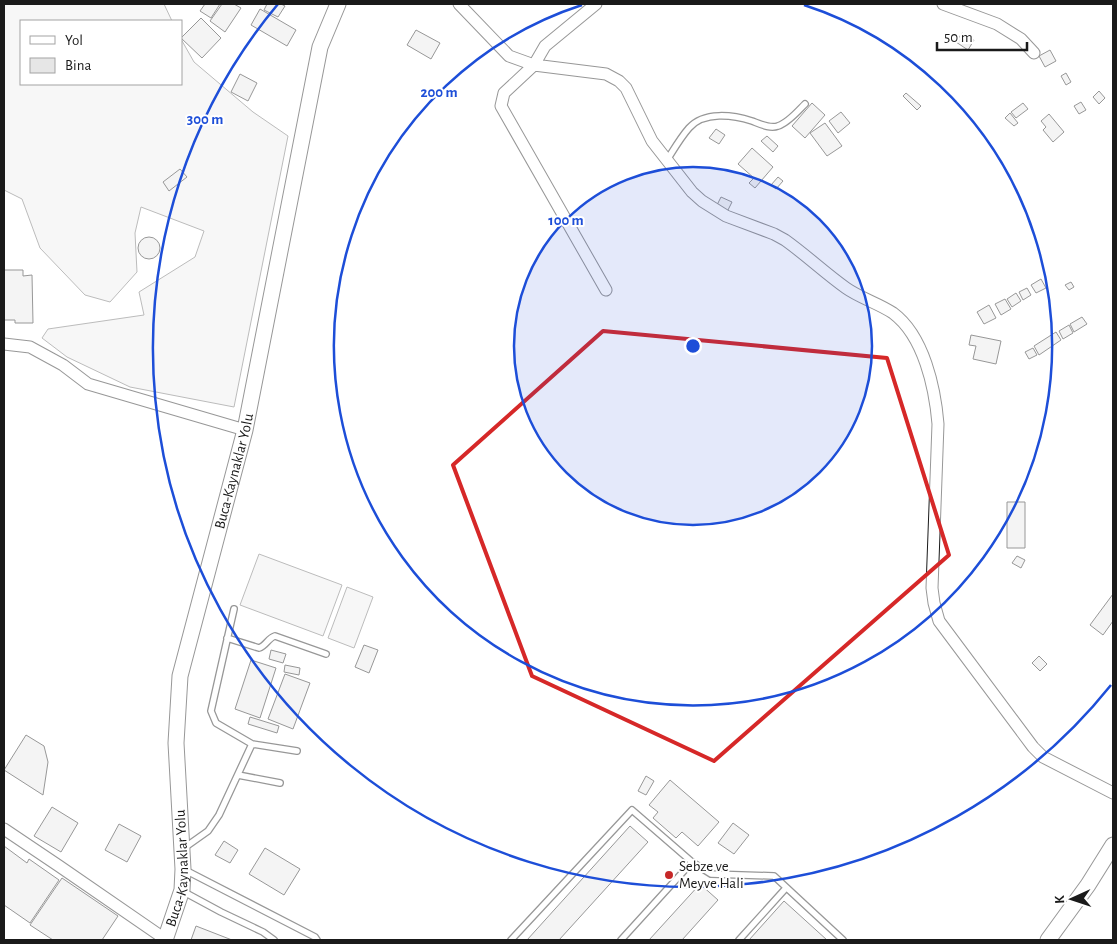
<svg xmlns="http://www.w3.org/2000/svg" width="1117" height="944" font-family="'Alegreya Sans',sans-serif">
  <rect width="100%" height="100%" fill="#fff"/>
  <path fill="#ededed" stroke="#6a6a6a" d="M4 4H164L172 21H21V84H181V39L194 62 253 112 288 136 234 407 130 387 67 357 42 338 48 329 144 315 139 292 195 257 204 231 141 207 135 233 137 272 110 302 85 295 40 248 22 199 4 190Z
    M259 554 342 585 323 636 240 605Z
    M347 587 373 597 354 648 328 638Z"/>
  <path fill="#e6e6e6" stroke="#1a1a1a" d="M205 4H220L211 18 200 11Z
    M222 4H234L241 8 225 32 210 21Z
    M267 4H281L285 6 278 17 264 10Z
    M260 9 296 30 287 46 251 25Z
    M201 18 221 38 202 58 181 38Z
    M416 30 440 43 431 59 407 45Z
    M962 33 974 40 968 50 956 42Z
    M1050 50 1056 61 1045 67 1039 56Z
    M1066 73 1071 82 1066 85 1061 76Z
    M240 74 257 83 248 101 231 92Z
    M1099 91 1105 98 1099 104 1093 97Z
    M906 93 921 106 917 110 903 96Z
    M1081 102 1086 110 1079 114 1074 106Z
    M812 103 825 115 805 138 792 126Z
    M1023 103 1028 109 1016 118 1011 112Z
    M841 112 850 123 838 133 829 121Z
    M1010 113 1018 123 1014 126 1005 118Z
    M1049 114 1064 132 1053 142 1043 130 1046 127 1041 121Z
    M825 123 842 146 827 156 810 133Z
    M716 129 725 135 719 144 709 138Z
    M767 136 778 146 773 152 761 141Z
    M752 148 773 167 755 188 749 183 754 178 738 164Z
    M180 169 187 177 169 191 163 182Z
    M778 177 783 181 776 189 771 185Z
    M721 197 732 202 727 212 716 207Z
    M138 248a11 11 0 1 1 22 0a11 11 0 1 1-22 0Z
    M4 270H23V276L32 275 33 323H15V320H4Z
    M1041 279 1046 288 1036 293 1031 285Z
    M1071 282 1074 287 1069 290 1065 285Z
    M1027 288 1031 295 1023 300 1019 292Z
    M1016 293 1021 301 1012 307 1007 299Z
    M1005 299 1011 309 1001 315 995 304Z
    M989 305 996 318 984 324 977 312Z
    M1082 317 1087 324 1074 332 1070 324Z
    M1069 325 1073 333 1063 339 1059 331Z
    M1056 332 1061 340 1039 355 1034 346Z
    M971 335 1001 341 996 364 973 359 976 346 969 345Z
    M1033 348 1037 355 1029 359 1025 352Z
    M1007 502H1025V548H1007Z
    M1017 556 1025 560 1021 568 1012 563Z
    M1113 594V621L1103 635 1090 625Z
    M364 645 378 650 369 673 355 667Z
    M271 650 286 654 283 663 269 659Z
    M1039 656 1047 664 1040 671 1032 663Z
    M251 660 276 668 260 718 235 709Z
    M285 665 300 668 299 675 284 672Z
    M285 674 310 683 293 729 268 719Z
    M250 717 279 726 277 733 248 724Z
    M26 735 44 746 48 762 43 795 4 770Z
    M646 776 654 781 646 795 638 791Z
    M670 780 719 822 698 846 682 832 676 838 653 818 658 812 649 805Z
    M52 807 78 823 61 852 34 836Z
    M733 823 749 835 734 854 718 843Z
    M119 824 141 836 127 862 105 850Z
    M630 826 648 842 559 940H527Z
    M224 841 238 850 230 863 215 855Z
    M4 846 27 863 29 859 59 880 30 923 4 905Z
    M265 848 300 869 284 895 249 874Z
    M62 878 118 916 102 940H53L30 925Z
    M700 884 718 900 682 940H649Z
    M784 901 827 940H749Z
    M196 926 232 940H191Z"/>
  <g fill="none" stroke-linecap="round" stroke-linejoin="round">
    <g stroke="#1a1a1a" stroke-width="8">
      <path id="lane" d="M667 160C674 149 681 137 689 128 704 111 733 115 752 121 760 124 770 129 778 126 788 123 798 111 805 104
        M227 638 259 648C266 646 268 638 275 636L326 654
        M252 744 297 751
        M238 775 280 783
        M184 848 208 831 219 815 252 744 216 723 211 711 234 609
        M185 870 315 937 317 940
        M184 892 221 912 263 932 274 940
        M511 940 632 810 692 862 711 874 774 876 843 940
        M621 940 692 862
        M739 940 786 888"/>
    </g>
    <g stroke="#1a1a1a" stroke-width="13">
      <path id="street" d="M459 4 509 56 534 65 545 46 596 4
        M943 4 997 24 1021 39 1034 53
        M606 290 501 106 504 93 534 65 606 74 619 81 626 88 652 141 692 192 702 201 726 216 774 234 785 240C806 255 825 273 846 288 860 298 878 303 893 313 924 336 935 388 938 424L932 588 934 603 939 621 1033 747 1043 757 1113 793
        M4 344 30 347 63 365 88 384 245 430
        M4 829 59 866 165 939"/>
    </g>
    <g stroke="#1a1a1a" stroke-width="17">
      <g id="secondary">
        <path id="s1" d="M165 940 182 890 183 869 176 743 180 676 245 430 320 47 338 4"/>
        <path d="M1048 940 1088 885 1113 845"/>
      </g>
    </g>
    <use href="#lane" stroke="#fff" stroke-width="5.5"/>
    <use href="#street" stroke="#fff" stroke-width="11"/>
    <use href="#secondary" stroke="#fff" stroke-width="15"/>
  </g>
  <path d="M0 0H1117V944H0ZM603 331 887 358 949 555 714 761 532 676 453 465Z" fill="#fff" fill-opacity=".55" fill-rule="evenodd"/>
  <path fill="none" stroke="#d62828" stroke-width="4" stroke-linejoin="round" d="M603 331 887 358 949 555 714 761 532 676 453 465Z"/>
  <circle cx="693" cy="346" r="179" fill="#1d4ed8" fill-opacity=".12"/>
  <g fill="none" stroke="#1d4ed8" stroke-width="2.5">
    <circle cx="693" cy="346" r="179"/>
    <path d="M804 5A359 359 0 1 1 582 5"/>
    <path d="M1111 685A538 538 0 1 1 278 4"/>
  </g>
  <circle fill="#c62828" stroke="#fff" stroke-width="2" cx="669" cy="875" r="5"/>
  <g text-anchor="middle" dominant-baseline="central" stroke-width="4" stroke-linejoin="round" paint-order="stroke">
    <g font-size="15" fill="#1a1a1a" stroke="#fff">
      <text stroke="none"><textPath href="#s1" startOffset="479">Buca-Kaynaklar Yolu</textPath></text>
      <text stroke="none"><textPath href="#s1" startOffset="74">Buca-Kaynaklar Yolu</textPath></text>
    </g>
    <g font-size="15" fill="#1a1a1a" stroke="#fff" text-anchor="start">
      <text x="679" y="866">Sebze ve<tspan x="679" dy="17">Meyve Hali</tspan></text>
    </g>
  </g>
  <circle cx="693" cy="346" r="8" fill="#1d4ed8" stroke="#fff" stroke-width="2.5"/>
  <g font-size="15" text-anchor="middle" font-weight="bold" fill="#1d4ed8" stroke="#fff" stroke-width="4" stroke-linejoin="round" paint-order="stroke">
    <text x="439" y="97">200 m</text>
    <text x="205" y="124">300 m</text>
    <text x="566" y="225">100 m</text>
  </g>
  <rect width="1117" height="944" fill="none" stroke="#1a1a1a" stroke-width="10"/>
  <rect x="20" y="20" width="162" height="65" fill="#ffffff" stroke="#a3a3a3"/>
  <rect x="30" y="36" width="25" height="8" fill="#ffffff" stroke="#a3a3a3"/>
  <text x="65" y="45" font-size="15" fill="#1a1a1a">Yol</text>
  <rect x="30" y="58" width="25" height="15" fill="#e6e6e6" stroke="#a3a3a3"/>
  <text x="65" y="70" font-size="15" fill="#1a1a1a">Bina</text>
  <g transform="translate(1072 899) rotate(267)" stroke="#ffffff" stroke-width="4" paint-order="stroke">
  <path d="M0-4L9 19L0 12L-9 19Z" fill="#1a1a1a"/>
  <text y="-8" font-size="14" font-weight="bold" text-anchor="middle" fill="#1a1a1a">K</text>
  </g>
  <path d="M937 42v8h90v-8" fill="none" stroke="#1a1a1a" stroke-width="2.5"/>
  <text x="944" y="42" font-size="15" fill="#1a1a1a" stroke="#ffffff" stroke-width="4" paint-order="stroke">50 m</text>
</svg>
